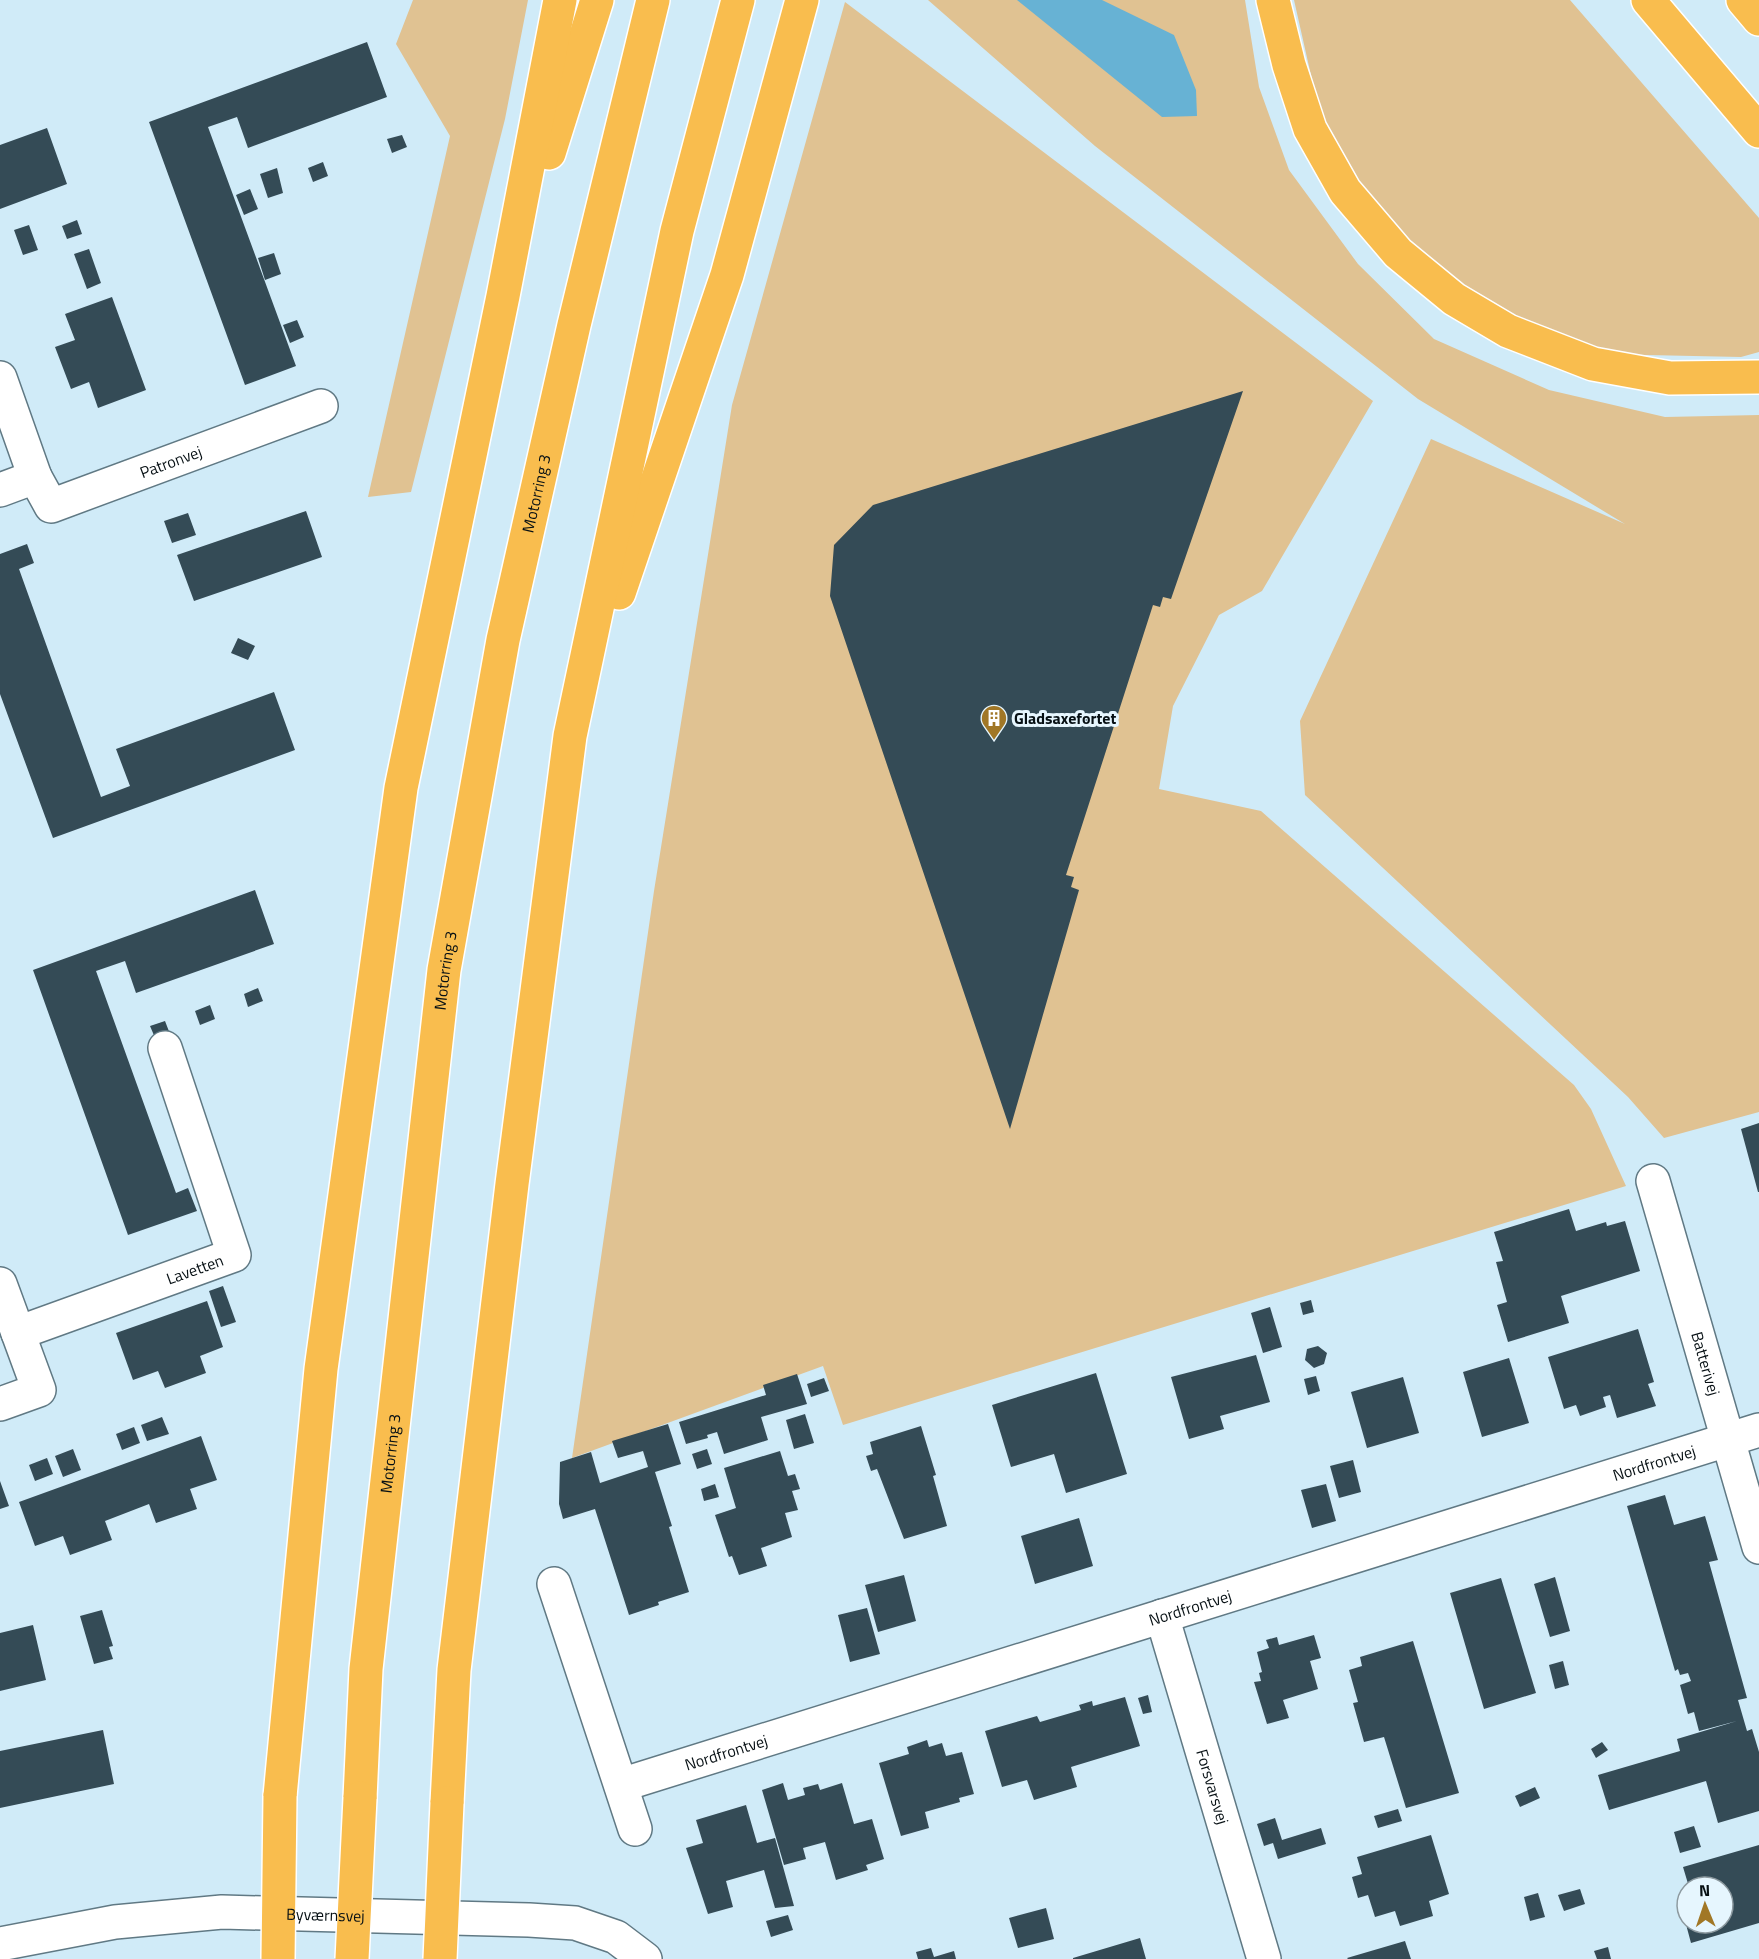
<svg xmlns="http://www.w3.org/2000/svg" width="1759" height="1959" font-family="'Titillium Web',sans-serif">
  <rect width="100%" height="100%" fill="#d0ebf8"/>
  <path fill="#e0c292" d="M413 0H528L505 119 411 492 368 497 450 136 396 44Z
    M928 0H1245L1259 87 1289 170 1358 264 1434 339 1549 390 1665 417 1759 415V1112L1664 1138 1628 1097 1305 795 1300 721 1431 439 1625 524 1418 399 1095 146Z
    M1294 0H1570L1759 218V352L1741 357 1599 354 1487 318 1366 210 1322 124Z
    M845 2 1373 401 1262 591 1219 615 1173 706 1159 789 1261 811 1574 1085 1591 1109 1626 1186 843 1425 823 1366 572 1458 654 891 732 405Z"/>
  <path fill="#67b2d4" d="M1017 0H1102L1174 35 1196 90 1197 116 1162 117Z"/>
  <path fill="#344b56" d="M367 42 387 97 248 148 237 117 208 127 296 366 245 385 149 122Z
    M47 128 67 184 0 209V145Z
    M402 135 407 147 392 153 387 139Z
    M323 162 328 176 313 182 308 168Z
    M277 168 283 193 268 198 260 174Z
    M250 189 258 209 244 215 236 195Z
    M77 220 82 234 67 239 62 226Z
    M29 225 38 250 23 255 14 230Z
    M89 249 101 283 87 289 74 254Z
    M274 253 281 274 265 280 258 258Z
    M112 297 146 390 98 408 89 382 71 389 55 347 75 340 65 314Z
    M297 320 304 337 290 343 283 325Z
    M1243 391 1171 599 1163 597 1160 607 1153 605 1066 875 1074 877 1071 887 1079 890 1010 1129 830 596 834 545 873 505Z
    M306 511 322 557 194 601 177 555Z
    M188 513 196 535 172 543 164 521Z
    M27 544 34 563 19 569 101 797 130 786 116 749 274 692 295 750 53 838 0 694V554Z
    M238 638 255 646 248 660 231 653Z
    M255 890 274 944 136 993 125 961 96 971 176 1193 188 1188 197 1211 128 1235 33 970Z
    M258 988 263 1001 248 1007 244 994Z
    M210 1005 215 1019 200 1025 195 1011Z
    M165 1021 170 1034 156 1040 150 1026Z
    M1759 1123V1192H1758L1741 1129Z
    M1569 1209 1576 1231 1606 1222 1607 1226 1625 1221 1640 1271 1561 1296 1569 1323 1508 1342 1497 1305 1507 1302 1496 1262 1503 1261 1494 1232Z
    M223 1286 236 1322 221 1327 209 1291Z
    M1311 1300 1314 1312 1303 1315 1300 1303Z
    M207 1301 223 1347 200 1356 206 1373 165 1388 158 1371 133 1380 116 1333Z
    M1270 1307 1282 1347 1263 1353 1251 1313Z
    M1638 1329 1654 1382 1648 1384 1656 1406 1617 1418 1610 1395 1603 1397 1606 1407 1580 1416 1576 1405 1564 1409 1548 1357Z
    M1318 1346 1327 1353 1324 1364 1314 1368 1305 1360 1307 1349Z
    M1256 1355 1270 1402 1220 1416 1224 1429 1189 1439 1171 1377Z
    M1509 1358 1529 1423 1482 1437 1463 1372Z
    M1096 1373 1127 1474 1066 1493 1054 1454 1011 1467 992 1405Z
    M797 1374 807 1404 761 1417 768 1440 724 1454 717 1432 707 1435 708 1438 686 1444 679 1422 766 1395 763 1385Z
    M1316 1376 1320 1391 1308 1395 1304 1379Z
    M1403 1377 1419 1433 1367 1448 1351 1392Z
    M824 1378 829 1391 811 1397 807 1384Z
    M805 1414 814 1443 794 1449 786 1420Z
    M162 1417 169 1434 147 1441 141 1425Z
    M668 1424 681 1464 655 1472 672 1526 669 1527 689 1592 658 1602 659 1605 629 1615 595 1509 563 1519 559 1504 560 1462 591 1452 600 1483 648 1467 643 1451 618 1458 612 1441Z
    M921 1426 936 1475 933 1476 947 1526 904 1539 877 1469 871 1471 866 1456 873 1454 870 1442Z
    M134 1427 140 1443 122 1450 116 1434Z
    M201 1436 217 1480 190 1489 197 1509 156 1523 149 1504 105 1521 112 1540 70 1555 63 1536 35 1546 19 1502Z
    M73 1449 81 1470 63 1477 55 1456Z
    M707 1449 712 1464 697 1469 692 1454Z
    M780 1451 788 1476 795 1474 800 1489 792 1491 798 1510 785 1513 792 1537 761 1548 767 1566 739 1575 732 1556 729 1557 715 1515 736 1508 724 1468Z
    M47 1458 53 1474 35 1481 29 1465Z
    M1353 1460 1361 1492 1339 1498 1330 1466Z
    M0 1481 9 1506 0 1509Z
    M715 1484 719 1497 704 1501 701 1489Z
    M1326 1484 1336 1521 1312 1528 1301 1490Z
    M1665 1495 1674 1525 1705 1516 1718 1560 1709 1562 1747 1698 1738 1700 1747 1731 1752 1729 1759 1752V1811L1718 1823 1706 1781 1609 1810 1598 1775 1680 1751 1677 1739 1737 1721 1699 1731 1694 1712 1688 1714 1680 1685 1691 1681 1688 1673 1680 1675 1678 1669 1675 1671 1627 1506Z
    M1079 1518 1093 1566 1035 1584 1021 1536Z
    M904 1575 916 1621 878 1632 865 1585Z
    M1555 1577 1570 1631 1550 1637 1534 1584Z
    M1501 1578 1536 1693 1484 1709 1450 1593Z
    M867 1608 880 1654 850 1662 838 1615Z
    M102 1610 113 1646 109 1647 113 1659 94 1664 80 1616Z
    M33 1625 46 1680 0 1691V1633Z
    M1314 1635 1321 1658 1310 1661 1318 1689 1283 1700 1289 1718 1267 1724 1254 1682 1261 1681 1259 1673 1262 1672 1257 1652 1269 1648 1266 1640 1277 1637 1279 1645Z
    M1413 1641 1459 1793 1406 1808 1384 1737 1364 1742 1353 1703 1358 1702 1349 1670 1362 1666 1360 1657Z
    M1563 1661 1569 1685 1555 1689 1549 1665Z
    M1148 1695 1152 1712 1143 1714 1138 1698Z
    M1125 1697 1140 1746 1071 1767 1077 1787 1034 1800 1027 1780 1002 1787 985 1731 1037 1716 1040 1722 1081 1710 1079 1705 1092 1701 1093 1706Z
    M103 1730 114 1784 0 1808V1751Z
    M927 1740 929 1747 942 1743 946 1756 962 1752 974 1794 959 1798 960 1802 925 1812 929 1828 901 1836 879 1763 909 1754 907 1747Z
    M1602 1742 1608 1750 1596 1758 1591 1749Z
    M783 1783 788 1800 805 1795 803 1788 818 1784 820 1790 842 1783 854 1824 872 1819 884 1859 866 1865 868 1870 836 1880 825 1842 803 1848 806 1859 784 1865 762 1790Z
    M1535 1787 1540 1798 1520 1807 1515 1796Z
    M746 1805 757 1843 775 1838 794 1906 775 1908 764 1870 726 1881 733 1907 708 1914 686 1848 703 1843 696 1820Z
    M1398 1809 1402 1821 1378 1828 1374 1816Z
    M1275 1818 1282 1840 1321 1828 1326 1844 1278 1859 1273 1843 1264 1846 1257 1824Z
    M1694 1826 1701 1847 1680 1853 1674 1832Z
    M1431 1835 1449 1894 1429 1901 1433 1916 1400 1926 1395 1911 1375 1917 1368 1895 1358 1898 1352 1877 1362 1874 1357 1857Z
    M1759 1845V1923L1691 1943 1680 1902 1687 1900V1923H1723V1887H1689L1683 1867Z
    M1580 1889 1585 1904 1564 1911 1558 1895Z
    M1538 1893 1545 1917 1530 1921 1524 1897Z
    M1046 1908 1054 1939 1018 1948 1009 1918Z
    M788 1915 793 1930 771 1937 766 1921Z
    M1140 1938 1146 1959H1073V1958Z
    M1405 1941 1411 1959H1348L1347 1958Z
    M1608 1947 1611 1959H1597L1594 1951Z
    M931 1948 934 1957 954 1951 956 1959H918L916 1952Z"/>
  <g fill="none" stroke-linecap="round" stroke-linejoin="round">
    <g stroke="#607984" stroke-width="36">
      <g id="minor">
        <path d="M0 378 35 477"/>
        <path id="s1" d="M0 490 35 477 51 506 321 406"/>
        <path id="s2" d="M1653 1181 1759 1547"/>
        <path d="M0 1284 39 1390 0 1404"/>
        <path id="s3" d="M18 1333 234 1255 165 1048"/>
        <path d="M554 1584 635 1829"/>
        <path id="s4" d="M1162 1616 1264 1959"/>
        <path id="s5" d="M621 1785 1759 1430"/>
        <path id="s6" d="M0 1944 115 1922 222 1912 529 1920 575 1923 616 1937 645 1959"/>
      </g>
    </g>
    <g stroke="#fff" stroke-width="36">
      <g id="motorway">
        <path d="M1273 0 1289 65 1310 129 1345 191 1398 253 1454 299 1508 331 1593 364 1670 378 1759 377"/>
        <path d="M1648 0 1759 131"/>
        <path d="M1743 0 1759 19"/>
        <path d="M549 153 597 0"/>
        <path d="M619 593 727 275 802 0"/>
        <path d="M280 1796 321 1369 401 788 503 296 560 0"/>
        <path id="s7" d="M360 1798 366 1669 444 970 503 640 574 325 653 0"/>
        <path d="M447 1803 454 1670 512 1184 570 736 677 231 738 0"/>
      </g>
    </g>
    <use href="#minor" stroke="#fff" stroke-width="33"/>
    <use href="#motorway" stroke="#f9bd4e" stroke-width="33"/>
    <g stroke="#fff" stroke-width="36" stroke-linecap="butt">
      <path id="motorway-bridge" d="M278 1959 280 1796
        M352 1959 360 1798
        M440 1959 447 1803"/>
    </g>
    <use href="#motorway-bridge" stroke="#f9bd4e" stroke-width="33"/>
  </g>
  <defs>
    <g id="building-pin" transform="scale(1.35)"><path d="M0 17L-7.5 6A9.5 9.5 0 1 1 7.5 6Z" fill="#a17726" stroke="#e6f6fe"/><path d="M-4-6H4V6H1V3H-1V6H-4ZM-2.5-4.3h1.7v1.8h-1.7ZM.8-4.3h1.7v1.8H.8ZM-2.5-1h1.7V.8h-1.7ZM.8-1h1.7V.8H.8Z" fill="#fff"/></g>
  </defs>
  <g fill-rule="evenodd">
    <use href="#building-pin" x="994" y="718"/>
  </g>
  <g text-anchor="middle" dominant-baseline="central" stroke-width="6" stroke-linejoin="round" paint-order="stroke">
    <g font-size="16" fill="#071014" stroke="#e6f6fe">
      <text stroke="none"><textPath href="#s1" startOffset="198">Patronvej</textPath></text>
      <text stroke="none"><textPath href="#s7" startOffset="1318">Motorring 3</textPath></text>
      <text stroke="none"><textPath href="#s7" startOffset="832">Motorring 3</textPath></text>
      <text stroke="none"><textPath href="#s3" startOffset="188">Lavetten</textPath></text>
      <text stroke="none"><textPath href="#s2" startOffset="190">Batterivej</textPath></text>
      <text stroke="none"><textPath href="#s7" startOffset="346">Motorring 3</textPath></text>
      <text stroke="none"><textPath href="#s5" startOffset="1082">Nordfrontvej</textPath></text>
      <text stroke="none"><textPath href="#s5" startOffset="596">Nordfrontvej</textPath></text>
      <text stroke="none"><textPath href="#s5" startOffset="110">Nordfrontvej</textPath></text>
      <text stroke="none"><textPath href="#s4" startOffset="178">Forsvarsvej</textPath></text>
      <text stroke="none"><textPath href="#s6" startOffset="328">Byværnsvej</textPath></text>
    </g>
    <g font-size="16" font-weight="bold" fill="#071014" stroke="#e6f6fe" text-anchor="start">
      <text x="1014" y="718">Gladsaxefortet</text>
    </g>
  </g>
  <g transform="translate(1705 1905) rotate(358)"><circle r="28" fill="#e6f6fe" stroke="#8d9aa0" stroke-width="1.5"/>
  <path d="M0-4.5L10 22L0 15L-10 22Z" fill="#a17726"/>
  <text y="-9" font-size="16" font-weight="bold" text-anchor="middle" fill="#071014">N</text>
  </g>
</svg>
